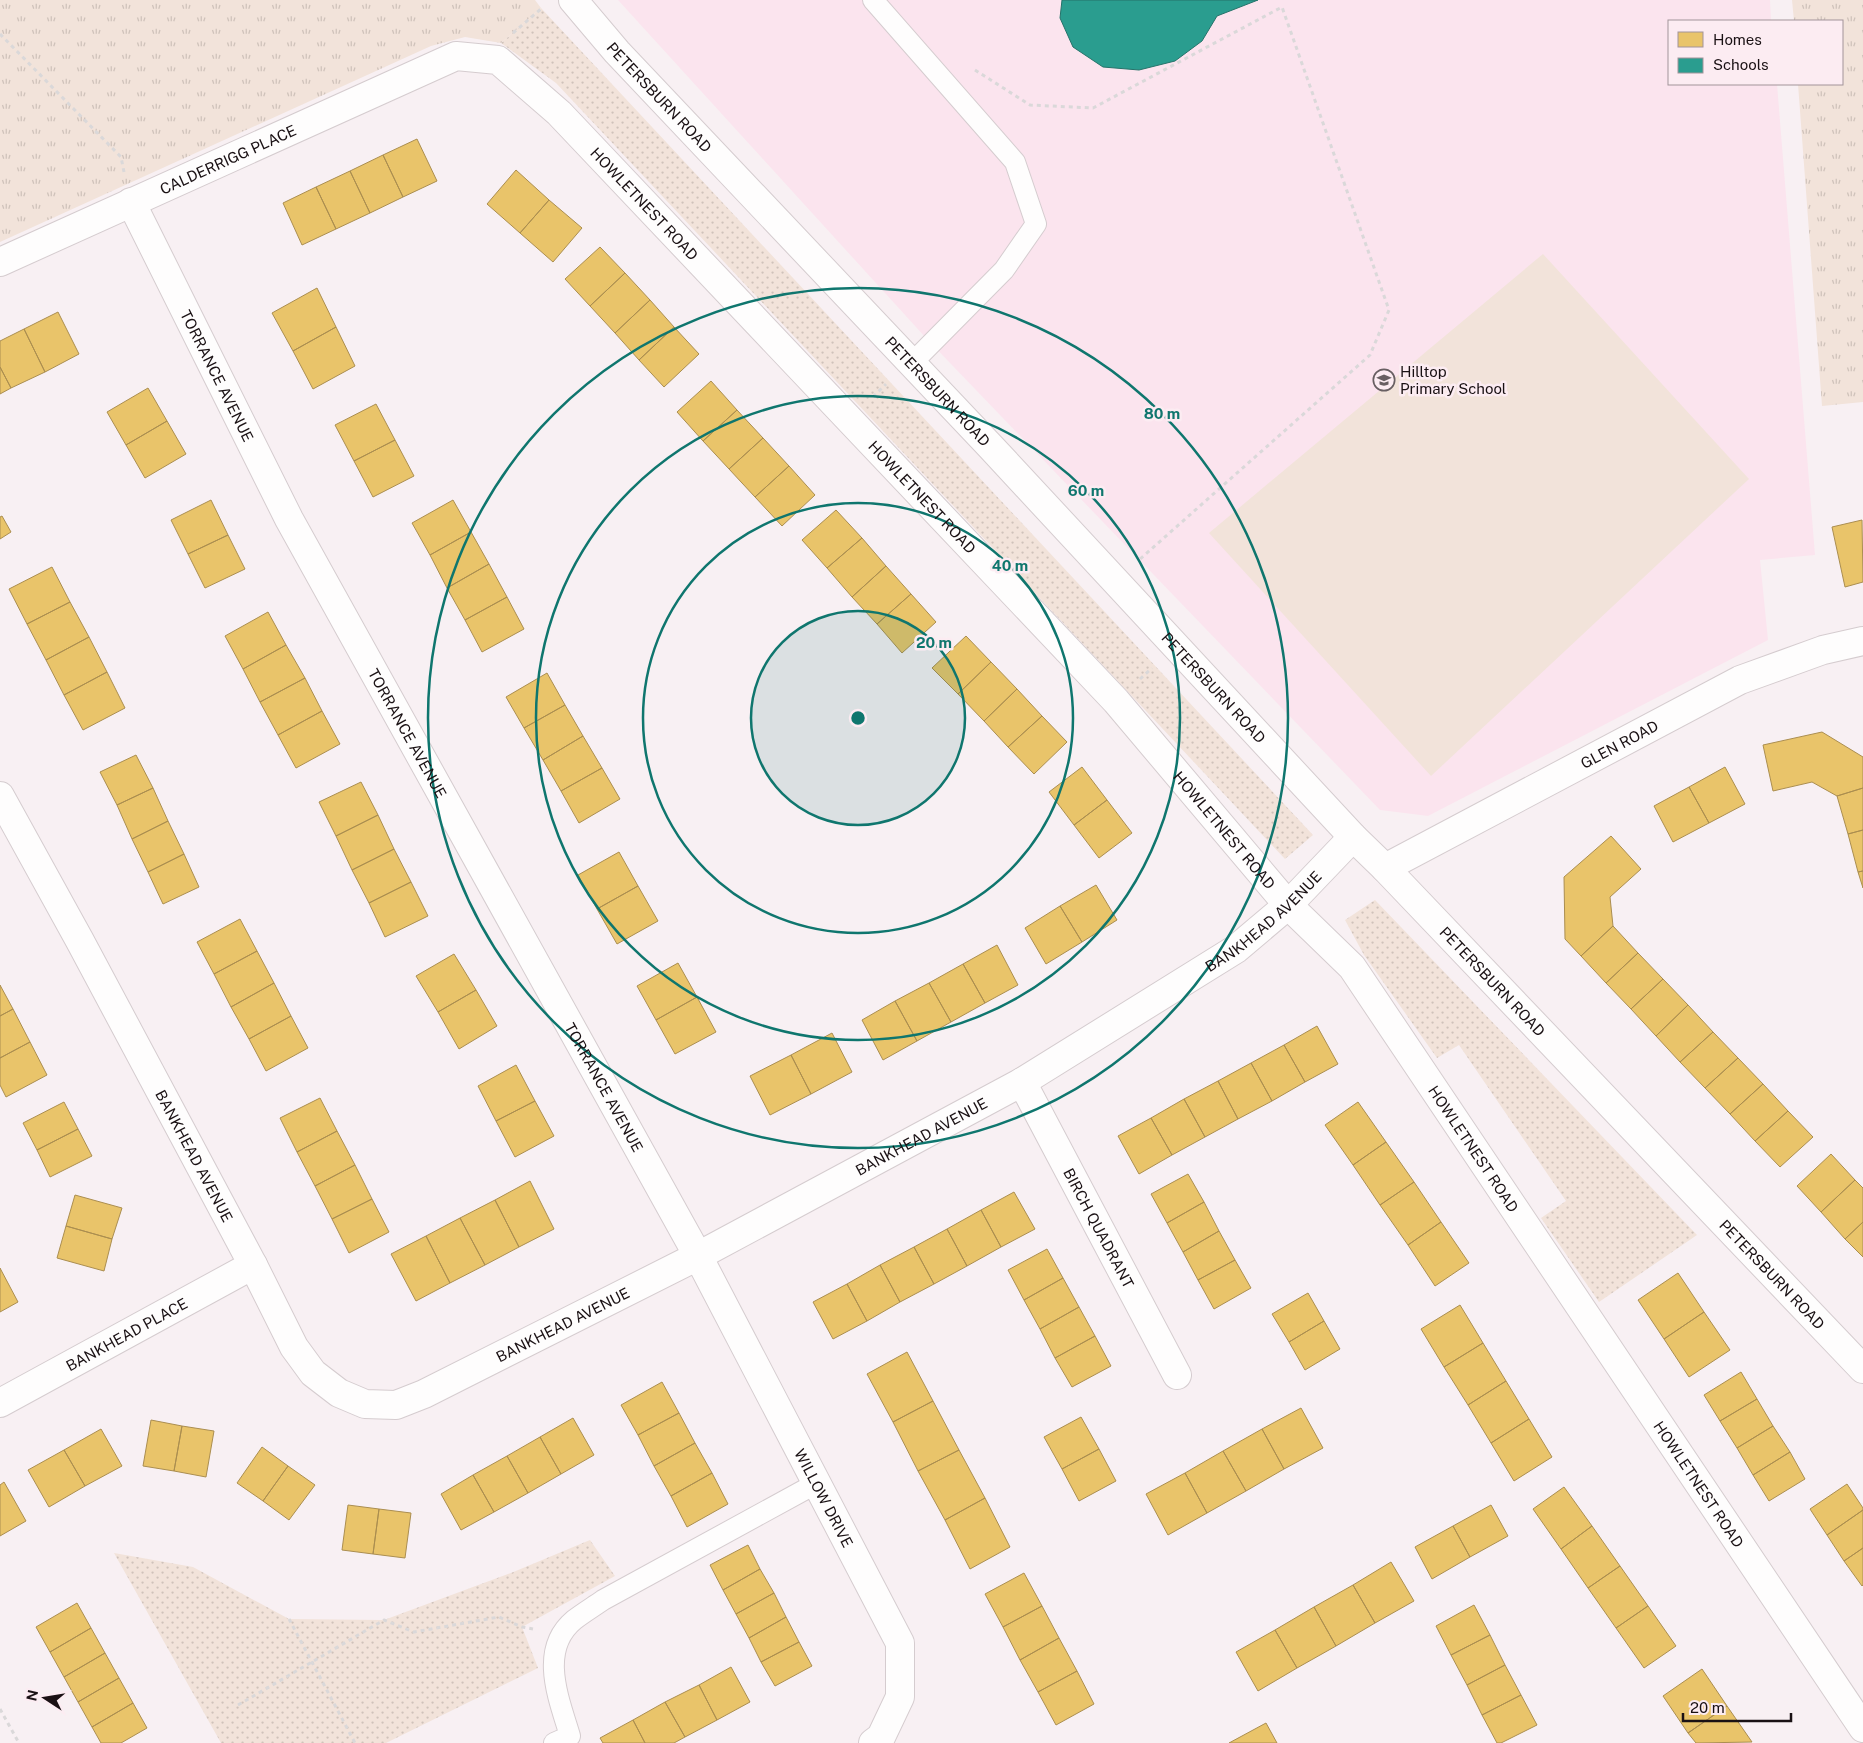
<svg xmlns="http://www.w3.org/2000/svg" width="1863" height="1743" font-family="'Public Sans',sans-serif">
  <defs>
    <pattern id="grass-dots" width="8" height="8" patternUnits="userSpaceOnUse" patternTransform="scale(1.25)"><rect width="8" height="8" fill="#f2e3da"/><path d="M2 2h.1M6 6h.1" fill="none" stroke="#cfc2ba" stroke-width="1.8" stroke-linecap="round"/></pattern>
    <pattern id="park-tufts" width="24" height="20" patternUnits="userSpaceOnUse" patternTransform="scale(1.25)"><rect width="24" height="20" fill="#f2e3da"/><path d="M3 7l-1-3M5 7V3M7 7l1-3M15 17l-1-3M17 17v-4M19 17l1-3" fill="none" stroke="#cfc2ba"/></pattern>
  </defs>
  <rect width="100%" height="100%" fill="#f8f0f3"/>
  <path fill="#fbe4ee" d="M618 0H1770L1771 21H1669V84H1777L1815 555 1760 560 1768 640 1428 816 1380 810 926 338Z"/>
  <path fill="url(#grass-dots)" d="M541 8 1313 835 1285 859 556 83 501 43Z
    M1375 900 1697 1235 1599 1302 1541 1218 1566 1201 1459 1045 1437 1058 1364 955 1345 920Z
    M590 1540 615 1576 522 1627 538 1668 386 1743H221L114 1553 193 1567 289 1619 384 1620 511 1573Z"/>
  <path fill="url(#park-tufts)" d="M0 0H535L541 8 501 43 465 37 431 46 0 242Z
    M1792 0H1863V402L1822 406 1798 84H1842V21H1794Z"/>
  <path fill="#f2e3da" d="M1543 254 1749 479 1431 776 1209 533Z"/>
  <path fill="#e9c46a" stroke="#ab8e50" d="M417 139 437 181 403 197 383 155Z
    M383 155 403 197 370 213 350 171Z
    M516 170 549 200 520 233 487 204Z
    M350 171 370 213 336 229 316 187Z
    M316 187 336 229 302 245 283 203Z
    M549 200 582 228 553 262 520 233Z
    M600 247 625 273 590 306 565 279Z
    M625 273 650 300 615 333 590 306Z
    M317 288 336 327 293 351 272 313Z
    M650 300 674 327 639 360 615 333Z
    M58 312 79 354 45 372 24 329Z
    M336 327 355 366 313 389 293 351Z
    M674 327 699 354 664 387 639 360Z
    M24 329 45 372 11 388 0 367V341Z
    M0 367 11 388 0 394Z
    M711 381 737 410 703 441 677 412Z
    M148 388 167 421 126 445 107 412Z
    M376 404 395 440 354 461 335 425Z
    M737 410 763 438 729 469 703 441Z
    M167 421 186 454 145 478 126 445Z
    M763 438 789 466 755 497 729 469Z
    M395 440 414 476 373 497 354 461Z
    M789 466 815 495 782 526 755 497Z
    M211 500 228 535 188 554 171 520Z
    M453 500 471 532 430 555 412 523Z
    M836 510 862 538 827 568 802 540Z
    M2 516 11 532 0 539V517Z
    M1862 520 1863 582 1845 587 1832 527Z
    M471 532 489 564 447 588 430 555Z
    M228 535 245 569 205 588 188 554Z
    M862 538 886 566 852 597 827 568Z
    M489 564 507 597 465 620 447 588Z
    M886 566 911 594 877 624 852 597Z
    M52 567 70 602 27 624 9 589Z
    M911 594 936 622 902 653 877 624Z
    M507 597 524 629 482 652 465 620Z
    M70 602 89 637 46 660 27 624Z
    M268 612 286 645 243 669 225 636Z
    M966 636 991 662 958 694 932 668Z
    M89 637 107 672 64 695 46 660Z
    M286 645 305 678 260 702 243 669Z
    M991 662 1017 689 984 721 958 694Z
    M107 672 125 708 83 730 64 695Z
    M547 673 565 705 524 728 506 697Z
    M305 678 322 711 278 735 260 702Z
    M1017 689 1042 716 1008 747 984 721Z
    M565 705 583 736 543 760 524 728Z
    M322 711 340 744 296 768 278 735Z
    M1042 716 1067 742 1034 774 1008 747Z
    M1822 732 1863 757V788L1837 796 1812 782 1773 791 1763 745Z
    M583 736 602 768 561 791 543 760Z
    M136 755 153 788 117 805 100 772Z
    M1082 767 1107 800 1074 825 1049 792Z
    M1725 767 1745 804 1709 823 1689 787Z
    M602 768 620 799 579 823 561 791Z
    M361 782 378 815 336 836 319 802Z
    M1689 787 1709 823 1673 842 1654 806Z
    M153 788 168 821 132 839 117 805Z
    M1863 788V830L1848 834 1837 796Z
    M1107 800 1132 833 1099 858 1074 825Z
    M378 815 394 849 352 870 336 836Z
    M168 821 184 854 148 872 132 839Z
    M1863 830V871L1858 872 1848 834Z
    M1611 836 1641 869 1610 897 1613 926 1581 956 1565 939 1564 877Z
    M394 849 411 882 369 903 352 870Z
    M619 852 638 886 597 909 578 875Z
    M184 854 199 887 163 904 148 872Z
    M1863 871V888L1858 872Z
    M411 882 428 916 385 937 369 903Z
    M1096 885 1117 920 1082 942 1060 906Z
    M638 886 658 921 617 944 597 909Z
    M1060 906 1082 942 1046 964 1025 928Z
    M240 919 257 951 214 974 197 942Z
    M1613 926 1638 953 1606 983 1581 956Z
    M997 945 1018 985 985 1003 963 964Z
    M257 951 274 983 231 1007 214 974Z
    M1638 953 1663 979 1631 1009 1606 983Z
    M454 954 476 990 438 1012 416 976Z
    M678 963 697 997 656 1020 637 986Z
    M963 964 985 1003 951 1022 929 983Z
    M1663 979 1688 1005 1656 1036 1631 1009Z
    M274 983 291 1016 249 1039 231 1007Z
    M929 983 951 1022 917 1041 895 1001Z
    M0 985 13 1009 0 1016Z
    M476 990 497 1026 459 1049 438 1012Z
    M697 997 716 1032 675 1054 656 1020Z
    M895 1001 917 1041 883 1060 862 1020Z
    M1688 1005 1713 1032 1680 1062 1656 1036Z
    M13 1009 30 1042 0 1058V1016Z
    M291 1016 308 1048 266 1071 249 1039Z
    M1317 1026 1338 1064 1305 1082 1284 1045Z
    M1713 1032 1738 1058 1705 1088 1680 1062Z
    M832 1033 852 1072 811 1094 791 1055Z
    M30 1042 47 1075 6 1097 0 1085V1058Z
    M1284 1045 1305 1082 1272 1101 1251 1063Z
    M791 1055 811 1094 770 1115 750 1076Z
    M1738 1058 1763 1084 1730 1114 1705 1088Z
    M1251 1063 1272 1101 1238 1119 1218 1081Z
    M516 1065 535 1101 496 1121 478 1086Z
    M1218 1081 1238 1119 1205 1137 1184 1099Z
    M1763 1084 1788 1111 1755 1141 1730 1114Z
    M320 1098 337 1131 297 1152 280 1118Z
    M1184 1099 1205 1137 1172 1155 1151 1118Z
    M535 1101 554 1136 515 1157 496 1121Z
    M64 1102 78 1129 37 1150 23 1123Z
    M1358 1102 1386 1142 1353 1165 1325 1125Z
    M1788 1111 1813 1137 1780 1167 1755 1141Z
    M1151 1118 1172 1155 1139 1174 1118 1136Z
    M78 1129 92 1156 50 1177 37 1150Z
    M337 1131 355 1165 315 1186 297 1152Z
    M1386 1142 1414 1182 1380 1205 1353 1165Z
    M1831 1154 1855 1180 1821 1212 1797 1186Z
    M355 1165 372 1199 332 1219 315 1186Z
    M1188 1174 1204 1202 1167 1223 1151 1194Z
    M1855 1180 1863 1188V1222L1845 1239 1821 1212Z
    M530 1181 554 1229 519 1247 495 1200Z
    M1414 1182 1441 1222 1408 1245 1380 1205Z
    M1014 1192 1035 1229 1001 1247 981 1210Z
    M75 1195 122 1208 112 1239 66 1226Z
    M372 1199 389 1232 349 1253 332 1219Z
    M495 1200 519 1247 485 1265 460 1218Z
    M1204 1202 1219 1231 1183 1252 1167 1223Z
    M981 1210 1001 1247 967 1266 947 1229Z
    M460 1218 485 1265 450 1283 426 1236Z
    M1441 1222 1469 1263 1435 1286 1408 1245Z
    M1863 1222V1257L1845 1239Z
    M66 1226 112 1239 104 1271 57 1258Z
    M947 1229 967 1266 934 1284 914 1247Z
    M1219 1231 1235 1260 1198 1280 1183 1252Z
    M426 1236 450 1283 416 1301 391 1254Z
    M914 1247 934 1284 900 1302 880 1265Z
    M1047 1249 1063 1278 1024 1300 1008 1270Z
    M1235 1260 1251 1288 1214 1309 1198 1280Z
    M880 1265 900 1302 867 1321 847 1284Z
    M0 1268 18 1302 0 1312Z
    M1678 1273 1704 1312 1664 1339 1638 1300Z
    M1063 1278 1079 1307 1040 1329 1024 1300Z
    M847 1284 867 1321 833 1339 813 1302Z
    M1308 1293 1324 1321 1289 1342 1272 1314Z
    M1460 1305 1483 1343 1444 1367 1421 1329Z
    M1079 1307 1095 1336 1055 1358 1040 1329Z
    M1704 1312 1730 1350 1689 1377 1664 1339Z
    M1324 1321 1340 1349 1305 1370 1289 1342Z
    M1095 1336 1111 1366 1072 1387 1055 1358Z
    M1483 1343 1506 1381 1468 1405 1444 1367Z
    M907 1352 933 1401 893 1422 867 1374Z
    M1741 1372 1757 1399 1720 1421 1704 1395Z
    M1506 1381 1529 1419 1491 1443 1468 1405Z
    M662 1382 679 1413 638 1435 621 1405Z
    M1757 1399 1773 1426 1737 1448 1720 1421Z
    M933 1401 959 1450 918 1471 893 1422Z
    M1301 1408 1323 1448 1284 1469 1262 1429Z
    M679 1413 695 1443 654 1466 638 1435Z
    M1081 1417 1099 1449 1062 1469 1044 1437Z
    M573 1418 594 1455 561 1474 540 1437Z
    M1529 1419 1552 1457 1514 1481 1491 1443Z
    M151 1420 182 1426 174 1471 143 1466Z
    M182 1426 214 1431 206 1477 174 1471Z
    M1773 1426 1790 1452 1753 1475 1737 1448Z
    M101 1429 122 1466 85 1486 64 1450Z
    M1262 1429 1284 1469 1246 1491 1223 1451Z
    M540 1437 561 1474 528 1493 507 1456Z
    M695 1443 712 1473 671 1496 654 1466Z
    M262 1447 288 1466 263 1501 237 1483Z
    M1099 1449 1116 1481 1079 1501 1062 1469Z
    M64 1450 85 1486 49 1507 28 1470Z
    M959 1450 985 1498 945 1520 918 1471Z
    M1223 1451 1246 1491 1207 1513 1185 1473Z
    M1790 1452 1805 1479 1769 1501 1753 1475Z
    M507 1456 528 1493 494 1512 473 1475Z
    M288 1466 315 1485 289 1520 263 1501Z
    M712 1473 728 1504 687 1527 671 1496Z
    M1185 1473 1207 1513 1168 1535 1146 1494Z
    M473 1475 494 1512 461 1530 441 1494Z
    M4 1482 26 1521 0 1536V1485Z
    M1847 1484 1863 1508V1510L1827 1535 1810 1509Z
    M1564 1487 1592 1526 1561 1549 1533 1509Z
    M985 1498 1010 1547 970 1569 945 1520Z
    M348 1505 379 1509 373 1554 342 1550Z
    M1491 1505 1508 1536 1470 1557 1453 1526Z
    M379 1509 411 1513 405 1558 373 1554Z
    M1863 1510V1548L1844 1561 1827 1535Z
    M1453 1526 1470 1557 1432 1579 1415 1547Z
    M1592 1526 1620 1566 1588 1588 1561 1549Z
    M748 1545 760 1569 723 1590 710 1565Z
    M1863 1548V1585L1862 1586 1844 1561Z
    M1391 1562 1414 1601 1375 1623 1353 1585Z
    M1620 1566 1648 1606 1616 1628 1588 1588Z
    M760 1569 774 1593 736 1614 723 1590Z
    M1024 1573 1042 1606 1003 1627 985 1594Z
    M1353 1585 1375 1623 1336 1646 1314 1607Z
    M774 1593 786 1617 749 1638 736 1614Z
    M77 1603 91 1628 50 1652 36 1627Z
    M1474 1605 1490 1635 1451 1655 1436 1626Z
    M1042 1606 1059 1638 1020 1660 1003 1627Z
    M1648 1606 1676 1646 1644 1668 1616 1628Z
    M1314 1607 1336 1646 1297 1668 1275 1630Z
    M786 1617 799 1642 761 1662 749 1638Z
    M91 1628 105 1653 64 1677 50 1652Z
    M1275 1630 1297 1668 1258 1691 1236 1652Z
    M1490 1635 1505 1665 1467 1685 1451 1655Z
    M1059 1638 1077 1671 1038 1692 1020 1660Z
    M799 1642 812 1666 775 1686 761 1662Z
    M105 1653 119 1678 78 1702 64 1677Z
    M1505 1665 1521 1695 1482 1715 1467 1685Z
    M731 1667 750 1702 717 1720 699 1685Z
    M1702 1669 1727 1706 1688 1733 1663 1696Z
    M1077 1671 1094 1704 1056 1725 1038 1692Z
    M119 1678 133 1703 92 1727 78 1702Z
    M699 1685 717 1720 685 1737 665 1702Z
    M1521 1695 1537 1725 1501 1743H1497L1482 1715Z
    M665 1702 685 1737 674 1743H645L633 1720Z
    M133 1703 147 1728 121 1743H101L92 1727Z
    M1727 1706 1752 1742 1696 1743 1688 1733Z
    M633 1720 645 1743H603L600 1738Z
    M1266 1723 1277 1743H1229Z"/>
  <path fill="#2a9d8f" stroke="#25736a" d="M1062 0H1258L1217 16 1202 41 1175 61 1139 70 1103 67 1073 47 1060 18Z"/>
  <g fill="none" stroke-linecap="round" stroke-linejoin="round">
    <g stroke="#d5cccf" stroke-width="22">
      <path id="lane" d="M873 0 1015 162 1036 224 1004 270 911 364
        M554 1743 570 1736C559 1699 538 1650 574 1620 583 1613 593 1607 603 1600L817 1483"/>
    </g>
    <g stroke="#d5cccf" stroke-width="30">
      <g id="street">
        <path id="s1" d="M131 202 289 519 698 1256 900 1643V1697L881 1737 873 1743"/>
        <path id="s2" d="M0 262 456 56 498 60 559 113 1116 701 1288 905 1352 967 1863 1728"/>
        <path id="s3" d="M0 796 80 941 253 1265 294 1347 313 1373 339 1393 365 1404 396 1405 424 1394 698 1256 1022 1082 1236 949 1288 905 1353 837"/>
        <path id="s4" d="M1385 868 1740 680 1823 650 1863 641"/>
        <path id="s5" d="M1022 1082 1177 1375"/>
        <path id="s6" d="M0 1403 253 1265"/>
      </g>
    </g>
    <g stroke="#d5cccf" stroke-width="30">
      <g id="secondary">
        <path id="s7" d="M573 0 617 52 990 446 1353 837 1385 868 1863 1369"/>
      </g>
    </g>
    <path stroke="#dad8d9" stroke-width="3" stroke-dasharray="4 4" stroke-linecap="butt" d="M513 33 542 8
      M0 34 121 157 124 172
      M975 70 1030 105 1093 108 1282 7 1389 310 1370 355 1139 560
      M873 397 886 384
      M1140 679 1152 668
      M289 1619 355 1743
      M238 1705 384 1620 414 1632 499 1617 522 1627 533 1629
      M0 1709 19 1743"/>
    <use href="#lane" stroke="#fefdfd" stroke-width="20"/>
    <use href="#street" stroke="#fefdfd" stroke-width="28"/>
    <use href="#secondary" stroke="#fefdfd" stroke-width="28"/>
  </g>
  <circle cx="858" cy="718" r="107" fill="#0f766e" fill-opacity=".12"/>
  <g fill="none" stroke="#0f766e" stroke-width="2.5">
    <circle cx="858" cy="718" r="107"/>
    <circle cx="858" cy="718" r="215"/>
    <circle cx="858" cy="718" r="322"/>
    <circle cx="858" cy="718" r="430"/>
  </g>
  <defs>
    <g id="school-ring" transform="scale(1.125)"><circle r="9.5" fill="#fcecf2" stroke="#685f62" stroke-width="1.5"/><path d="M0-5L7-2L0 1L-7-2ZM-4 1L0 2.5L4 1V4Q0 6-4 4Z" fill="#685f62"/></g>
  </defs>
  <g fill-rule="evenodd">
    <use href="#school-ring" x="1384" y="380"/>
  </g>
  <g text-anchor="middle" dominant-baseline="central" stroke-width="5" stroke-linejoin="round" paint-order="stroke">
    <g font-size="15" fill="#1a1114" stroke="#fcecf2">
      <text stroke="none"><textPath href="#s7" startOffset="130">PETERSBURN ROAD</textPath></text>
      <text stroke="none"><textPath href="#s2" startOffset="250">CALDERRIGG PLACE</textPath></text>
      <text stroke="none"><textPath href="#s2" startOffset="748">HOWLETNEST ROAD</textPath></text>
      <text stroke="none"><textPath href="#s1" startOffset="194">TORRANCE AVENUE</textPath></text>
      <text stroke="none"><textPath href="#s7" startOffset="535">PETERSBURN ROAD</textPath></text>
      <text stroke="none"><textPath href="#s2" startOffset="1152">HOWLETNEST ROAD</textPath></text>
      <text stroke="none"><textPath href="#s7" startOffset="940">PETERSBURN ROAD</textPath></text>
      <text stroke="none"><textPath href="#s1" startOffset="599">TORRANCE AVENUE</textPath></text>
      <text stroke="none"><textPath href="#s4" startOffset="265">GLEN ROAD</textPath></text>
      <text stroke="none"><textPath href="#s2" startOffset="1602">HOWLETNEST ROAD</textPath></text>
      <text stroke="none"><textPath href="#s3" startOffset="1744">BANKHEAD AVENUE</textPath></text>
      <text stroke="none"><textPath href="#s7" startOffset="1345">PETERSBURN ROAD</textPath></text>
      <text stroke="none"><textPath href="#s1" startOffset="1004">TORRANCE AVENUE</textPath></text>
      <text stroke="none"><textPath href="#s3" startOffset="1339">BANKHEAD AVENUE</textPath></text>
      <text stroke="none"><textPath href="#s2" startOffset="2008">HOWLETNEST ROAD</textPath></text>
      <text stroke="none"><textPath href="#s3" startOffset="409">BANKHEAD AVENUE</textPath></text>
      <text stroke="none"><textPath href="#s5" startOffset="165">BIRCH QUADRANT</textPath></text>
      <text stroke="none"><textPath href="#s7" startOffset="1750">PETERSBURN ROAD</textPath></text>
      <text stroke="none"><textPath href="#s3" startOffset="934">BANKHEAD AVENUE</textPath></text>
      <text stroke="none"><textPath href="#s6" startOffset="144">BANKHEAD PLACE</textPath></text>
      <text stroke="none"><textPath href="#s2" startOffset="2412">HOWLETNEST ROAD</textPath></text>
      <text stroke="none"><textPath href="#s1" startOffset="1470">WILLOW DRIVE</textPath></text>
    </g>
    <g font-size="15" fill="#1a1114" stroke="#fcecf2" text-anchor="start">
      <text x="1400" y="371">Hilltop<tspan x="1400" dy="17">Primary School</tspan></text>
    </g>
  </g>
  <circle cx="858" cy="718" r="8" fill="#0f766e" stroke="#fcecf2" stroke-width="2.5"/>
  <g font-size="15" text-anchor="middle" font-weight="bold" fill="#0f766e" stroke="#fcecf2" stroke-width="5" stroke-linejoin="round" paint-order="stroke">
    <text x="1162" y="419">80 m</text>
    <text x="1086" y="496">60 m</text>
    <text x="1010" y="571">40 m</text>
    <text x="934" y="648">20 m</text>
  </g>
  <rect x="1668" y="20" width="175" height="65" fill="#fcecf2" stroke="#a29499"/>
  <rect x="1678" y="32" width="25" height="15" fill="#e9c46a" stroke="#a29499"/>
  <text x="1713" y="45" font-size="15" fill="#1a1114">Homes</text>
  <rect x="1678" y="58" width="25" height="15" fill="#2a9d8f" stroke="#a29499"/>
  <text x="1713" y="70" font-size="15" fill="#1a1114">Schools</text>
  <g transform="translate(45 1698) rotate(282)" stroke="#fcecf2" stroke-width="4" paint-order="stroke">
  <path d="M0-4L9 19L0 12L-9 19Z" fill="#1a1114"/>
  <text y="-8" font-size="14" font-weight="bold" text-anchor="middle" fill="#1a1114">N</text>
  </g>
  <path d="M1683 1713v8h108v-8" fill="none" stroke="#1a1114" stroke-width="2.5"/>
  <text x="1690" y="1713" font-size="15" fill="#1a1114" stroke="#fcecf2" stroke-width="4" paint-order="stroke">20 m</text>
</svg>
